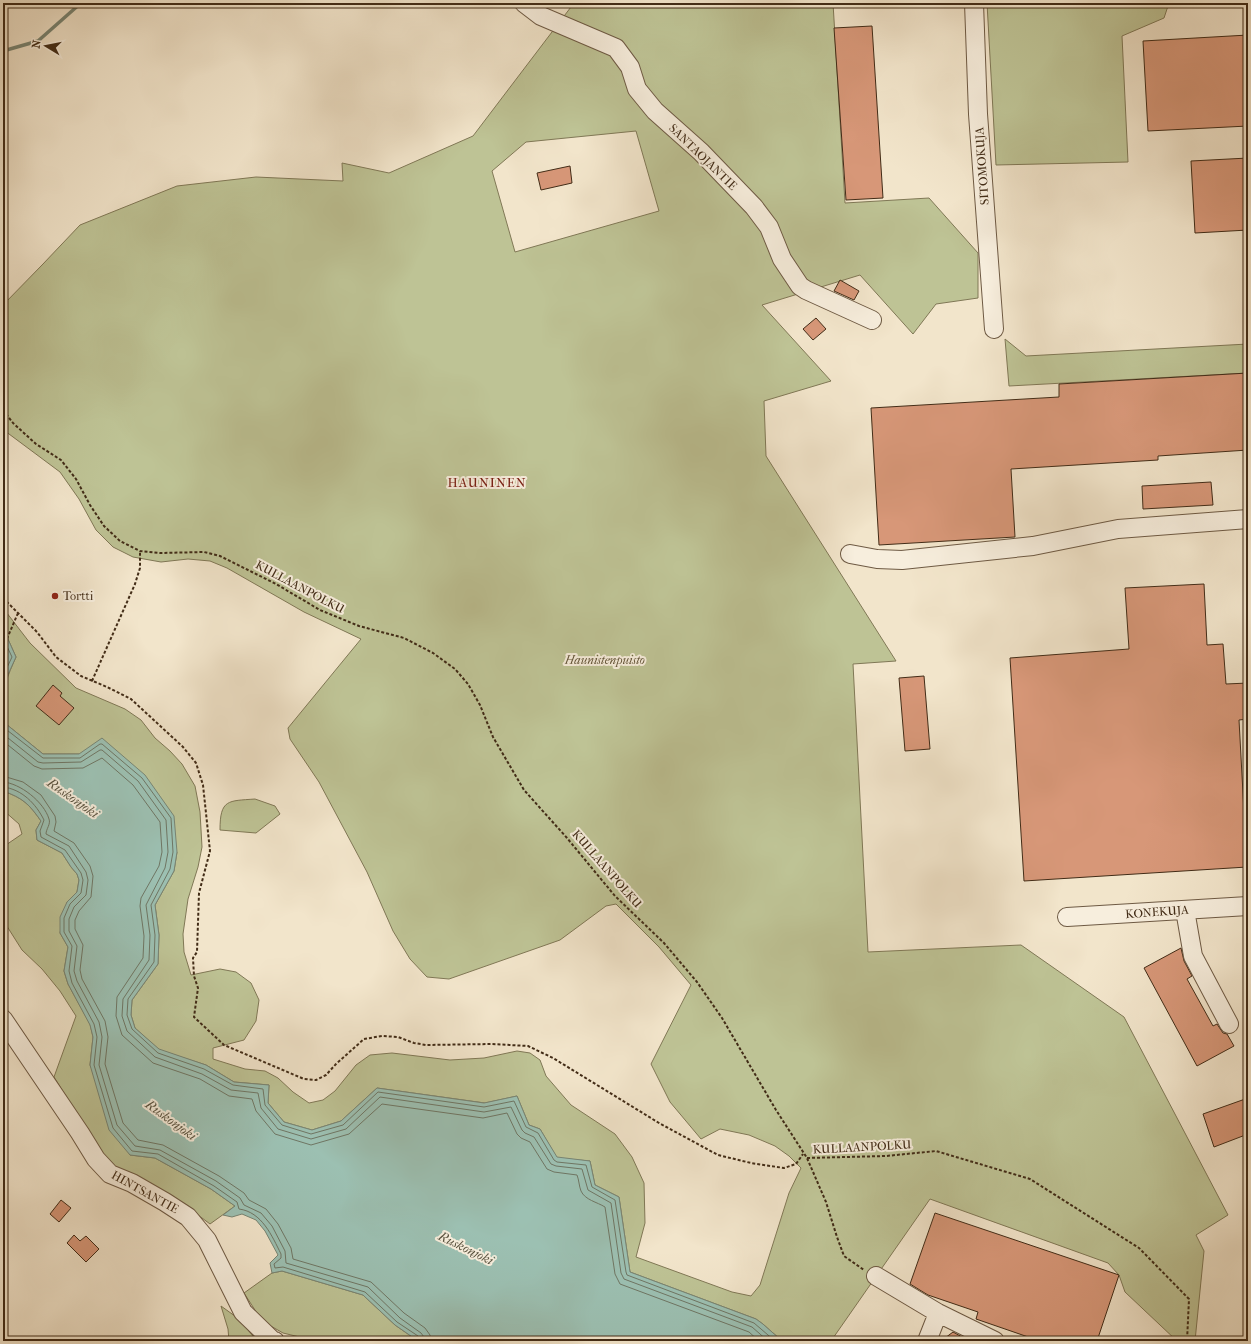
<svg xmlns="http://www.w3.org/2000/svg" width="1251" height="1344" font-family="'IM FELL French Canon',serif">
  <rect width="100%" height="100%" fill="#f2e5cb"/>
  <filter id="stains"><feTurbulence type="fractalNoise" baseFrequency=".005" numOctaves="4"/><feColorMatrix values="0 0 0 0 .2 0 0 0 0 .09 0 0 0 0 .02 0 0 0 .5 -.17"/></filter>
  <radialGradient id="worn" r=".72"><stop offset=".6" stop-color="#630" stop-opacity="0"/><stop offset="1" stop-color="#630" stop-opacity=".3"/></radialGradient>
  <path fill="#bec395" stroke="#807856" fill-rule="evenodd" d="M574 3H833L845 203 929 198 978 253V298L936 304 913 334 860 275 762 305 831 381 764 401 766 456 896 661 853 664 868 952 1021 945 1124 1017 1228 1215 1196 1235 1204 1251 1195 1341H1177L1125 1292 1119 1275 1108 1263 930 1199 831 1341H784C773 1335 766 1325 756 1319L630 1272 619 1197 595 1185 590 1161 557 1158 540 1129 529 1125 517 1096 485 1103 377 1088 341 1121 312 1130 284 1122 268 1103 269 1085 234 1082 206 1065 159 1050 135 1028 131 1015 132 1000 158 964 159 935 155 905 174 871 177 852 79 754H43L6 724C3 719 3 715 3 709 3 687 7 677 16 657L3 628V608L30 643 76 688 125 709 141 720 155 738 170 751 182 764 195 786 200 812 202 847 198 867 188 899 183 934 184 952 191 975 220 969 236 972 251 983 259 1000 256 1021 244 1040 213 1048V1059L245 1069 265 1071 278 1078 293 1092 309 1103 323 1100 335 1091 356 1065 370 1055 392 1053 450 1060 484 1058 517 1051 530 1053 540 1060 546 1076 571 1105 615 1134 632 1157 644 1183 645 1223 636 1257 732 1292 751 1296 760 1285 789 1193 801 1168 789 1156 775 1146 749 1135 720 1129 701 1139 670 1102 651 1064 691 985 659 947 616 904 606 906 560 940 449 979 427 977 410 959 393 931 367 872 319 782 290 739 288 728 361 639 304 612 227 568 210 561 188 559 161 562 133 557 113 547 96 530 79 499 60 472 5 431 3 427V305L43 264 80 225 177 186 256 177 343 181 342 163 389 173 473 136ZM636 131 659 211 515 252 492 171 526 142Z
    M987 3H1169L1164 18 1122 36 1128 162 996 165Z
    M1005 339 1026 356 1248 344V373L1009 386Z
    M3 791C23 798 29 804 41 821L36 830 37 840 62 853 71 867 77 874 79 880 77 892 67 902 60 933 68 947 64 971 68 984 90 1024 93 1037 90 1065 130 1155 155 1158 211 1189 235 1206 210 1224 190 1209 112 1165 90 1142 72 1106 54 1077 76 1016 60 991 42 969 22 950 3 920V847L22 834 19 824 3 810Z
    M255 799 275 806 280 814 256 833 220 830C220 799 228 801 255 799Z
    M282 1271 363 1295 395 1325 418 1341H316L283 1333 262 1321 244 1293 272 1273Z
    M221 1306 239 1319 257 1341H229L228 1329Z"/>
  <path fill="#9cc0b2" stroke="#788574" d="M3 628 16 657 6 679 3 693Z
    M3 720 6 724 43 754H79L102 738 145 775 174 816 177 852 174 871 155 905 159 935 158 964 132 1000 131 1015 135 1028 159 1049 206 1065 234 1082 269 1085 268 1103 284 1122 312 1130 341 1121 377 1088 484 1103 517 1096 529 1125 540 1129 557 1157 590 1161 595 1185 619 1197 630 1272 756 1319C766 1325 773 1335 784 1341H418L395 1325 363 1295 282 1271 272 1273 270 1263 278 1255 265 1231 256 1220 242 1214 232 1217 223 1215 235 1206 211 1189 155 1158 130 1155 109 1130 90 1065 93 1037 90 1025 68 984 64 971 68 947 60 933V917L67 902 77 892 79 880 77 874 71 867 62 853 37 840 36 830 41 821C29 804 23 798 3 791Z"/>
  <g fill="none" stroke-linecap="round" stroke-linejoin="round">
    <path stroke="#6f7664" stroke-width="1" d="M3 638 12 657 3 676
      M3 727 43 758H80L100 744H102L142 778 171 818 173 852 170 869 151 905 155 935 154 962 128 999 127 1015 132 1029 158 1053 204 1069 233 1085 263 1089 265 1105 282 1125 311 1134 343 1125 378 1092 484 1107 514 1101 526 1127 538 1133 554 1160 557 1162 586 1165 592 1187 615 1200 626 1272 627 1275 754 1323 775 1341
      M3 734 38 762 43 763 81 762 100 750H102L138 781 166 820 168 852 165 868 146 905 150 935 149 960 123 999 122 1016 127 1031 155 1057 202 1074 231 1090 258 1093 261 1108 278 1129 311 1139 346 1129 380 1097 484 1112 511 1107 522 1130 525 1133 534 1137 551 1164 556 1166 582 1169 588 1190 611 1203 621 1273 624 1279 752 1327 768 1341
      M3 741 34 766 42 769 83 768 102 758 133 785 160 822 162 852 159 866 141 898 140 906 144 936 143 958 117 997 116 1016 122 1035 153 1063 200 1079 229 1096 252 1099 256 1111 275 1134 311 1145 349 1134 382 1104 483 1118 507 1113 517 1134 521 1138 530 1142 547 1169 554 1172 577 1175C579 1180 579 1186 581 1191 585 1200 597 1202 605 1207L615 1274 620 1284 749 1332 759 1341
      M3 776 23 782 41 795 55 816 56 822 54 831 74 843 90 866 93 876 91 897 79 911 75 920V929L83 945 80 970 82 979 105 1021 108 1037 105 1064 123 1123 138 1140 163 1145 219 1176 244 1193 249 1200 266 1209 278 1224 291 1248 293 1259 371 1282 404 1313 425 1328 430 1335 431 1341
      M3 782C20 783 44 802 49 819 51 824 46 829 46 834L69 846 86 872 88 880 86 895 74 907 69 919V931L77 946 74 971 77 981 99 1022 102 1037 99 1065 117 1125 135 1146 160 1150 216 1181 240 1198 244 1205 261 1213 272 1226 285 1251 286 1263 368 1287 400 1318 421 1333 424 1337 425 1341
      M3 787C22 789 36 804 44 820L40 831 41 837 65 850 81 873 83 880 81 893 70 904 64 918V932L72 946 69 971 72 983 94 1024 97 1037 94 1065 113 1128 132 1151 158 1154 214 1186 237 1202 239 1209C262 1212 272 1236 281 1254V1258L274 1264 275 1268 283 1267 365 1292 397 1322 418 1336 420 1341"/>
    <path stroke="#788574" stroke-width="3.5" d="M3 51 38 41 81 3"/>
  </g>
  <path fill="#d79778" stroke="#422c17" d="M872 26 883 198 846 200 834 28Z
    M1248 35V126L1148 131 1143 41Z
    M1248 158V230L1195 233 1191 161Z
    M570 166 572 183 541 190 537 173Z
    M840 280 859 291 854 300 834 291Z
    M816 318 826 329 813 340 803 329Z
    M1248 373V450L1158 456V460L1011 469 1015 537 879 545 871 408 1059 397V384Z
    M1211 482 1213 505 1143 509 1142 486Z
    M1204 584 1207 645 1223 644 1226 684 1248 683V719L1239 720 1247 867 1024 881 1010 658 1129 649 1125 588Z
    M924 676 930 749 905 751 899 678Z
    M53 685 62 693 60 696 74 708 59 725 36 706Z
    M1181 948 1184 961 1192 976 1187 979 1213 1026 1217 1024 1223 1033 1227 1034 1234 1046 1197 1066 1144 968Z
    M1248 1098V1134L1214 1147 1203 1114Z
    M61 1200 71 1208 59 1222 50 1214Z
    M935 1213 1119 1275 1097 1341H1034V1339L976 1319 978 1312 928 1295 910 1284Z
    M74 1235 80 1241 86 1236 99 1249 86 1262 67 1243Z
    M953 1332 964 1338 967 1341H941Z"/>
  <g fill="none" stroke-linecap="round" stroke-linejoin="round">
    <g stroke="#6e5a44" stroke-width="20">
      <path id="minor" d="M524 3 541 16 616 48 630 67 637 89 655 111 701 152 754 207 769 227 782 259 800 286 806 290 872 320
        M974 3 978 114 994 329
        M850 554 877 559 902 560 1033 546 1118 529 1248 519
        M1185 910 1193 956 1229 1024
        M1067 917 1248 906
        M3 1019 80 1133 96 1159 110 1174 132 1183 165 1202 188 1217 207 1240 243 1312 273 1341H275
        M876 1276 938 1313 995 1341
        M927 1341 938 1313"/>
    </g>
    <path stroke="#422c17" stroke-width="2" stroke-dasharray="3 2" stroke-linecap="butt" d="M3 410 13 423 36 444 61 460 76 479 90 505 104 526 120 541 140 551 160 553 204 552 220 556 276 584 320 610 359 626 404 638 433 653 455 669 468 684 480 705 493 737 524 790 567 838 615 896 664 943 697 982 722 1018 776 1110 807 1158 826 1202 837 1237 844 1256 864 1270
      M3 598 37 632 56 657 81 676 107 687 131 699 183 747 196 763 203 785 210 851 199 893 197 952 193 958 194 976 198 988 194 1017 224 1045 304 1079 316 1080 326 1075 336 1064 364 1039 382 1036 398 1037 414 1043 426 1045 492 1044 528 1046 553 1058 659 1123 718 1155 751 1163 784 1168 796 1164 803 1154
      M3 648 18 613
      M92 681 135 584 140 568V551
      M807 1158 886 1156 936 1151 1030 1179 1139 1248 1189 1299 1187 1341"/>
    <use href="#minor" stroke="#f7eedd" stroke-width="18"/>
  </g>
  <circle fill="#8f2418" stroke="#f7eedd" stroke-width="1.5" cx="55" cy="596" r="4"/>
  <g text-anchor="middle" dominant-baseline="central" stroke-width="4" stroke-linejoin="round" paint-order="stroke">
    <g font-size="12" fill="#422c17" stroke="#f7eedd">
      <text transform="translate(703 157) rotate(44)">SANTAOJANTIE</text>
      <text transform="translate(982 166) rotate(-94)">SITOMOKUJA</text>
      <text transform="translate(300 587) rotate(28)">KULLAANPOLKU</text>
      <text transform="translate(607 869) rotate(49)">KULLAANPOLKU</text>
      <text transform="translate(1157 912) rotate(-4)">KONEKUJA</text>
      <text transform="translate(862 1147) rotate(-3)">KULLAANPOLKU</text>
      <text transform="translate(145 1192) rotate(29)">HINTSANTIE</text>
    </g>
    <g font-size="12" fill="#422c17" stroke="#f7eedd" text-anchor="start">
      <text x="63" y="596">Tortti</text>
    </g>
    <g font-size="12" font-style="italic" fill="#615236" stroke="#f7eedd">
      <text x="605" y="660">Haunistenpuisto</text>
    </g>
    <g font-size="13" letter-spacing="1" fill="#7a1f14" stroke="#f7eedd">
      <text x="487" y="482">HAUNINEN</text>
    </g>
    <g font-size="13" font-style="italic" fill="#58513e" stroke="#f7eedd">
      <text transform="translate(73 798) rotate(35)">Ruskonjoki</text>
      <text transform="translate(171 1120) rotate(36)">Ruskonjoki</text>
      <text transform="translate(466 1248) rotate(26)">Ruskonjoki</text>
    </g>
  </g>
  <rect width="1251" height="1344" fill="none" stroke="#f2e5cb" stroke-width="16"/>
  <rect x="4" y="4" width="1243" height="1336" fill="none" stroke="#422c17" stroke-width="2"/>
  <rect x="8" y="8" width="1235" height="1328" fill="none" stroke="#422c17"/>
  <g transform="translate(46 46) rotate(280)" stroke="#f7eedd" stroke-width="3" paint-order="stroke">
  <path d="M0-3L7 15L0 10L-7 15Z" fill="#422c17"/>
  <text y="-6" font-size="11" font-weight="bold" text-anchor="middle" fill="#422c17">N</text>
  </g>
  <rect width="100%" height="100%" filter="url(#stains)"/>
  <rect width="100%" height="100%" fill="url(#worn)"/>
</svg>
